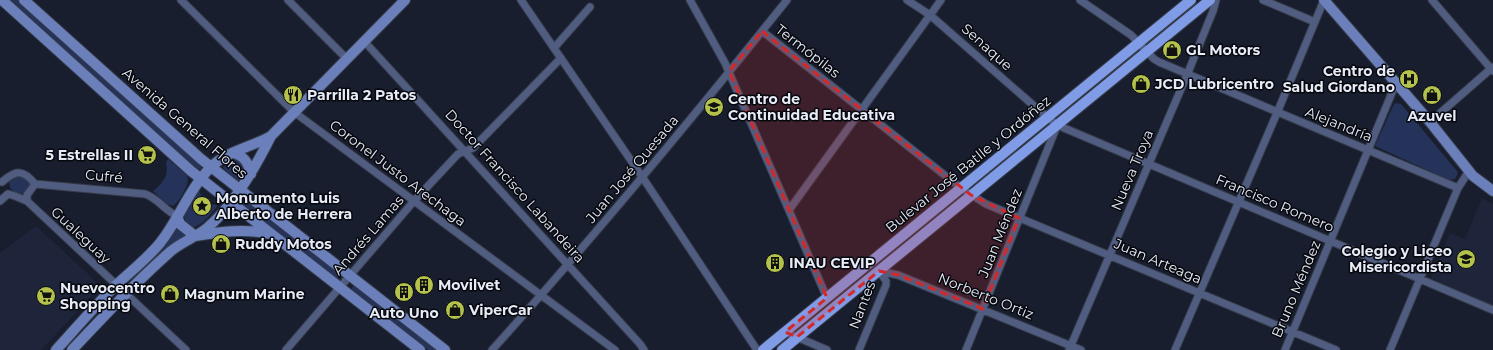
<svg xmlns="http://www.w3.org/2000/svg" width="1493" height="350" font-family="Montserrat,sans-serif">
  <rect width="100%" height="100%" fill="#181e2d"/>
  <path fill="#1e253a" d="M1482 198 1493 204V307L1431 278 1450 233 1465 239Z
    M36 226 101 286 41 350H0V253Z"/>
  <path fill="#25335a" d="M10 0H18L201 166V169L197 170Z
    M1396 103 1401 104 1457 171 1458 173 1455 179 1449 180 1375 146 1394 104Z
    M168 159 187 175C191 183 180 201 173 206L167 204 153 191C162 184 169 176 166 163Z
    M236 159 244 162 245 173 240 180H237L224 169 223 167Z
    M14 176H25L31 184 24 194 14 192 10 188 9 181Z
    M199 190C202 199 207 205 218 205 212 213 202 226 193 227L186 222 184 216Z
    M957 196 959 198 797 331 796 330Z
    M240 198 243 199 338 272 339 274 338 278 337 279 239 203V201Z
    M176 228 179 229 185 236 165 249 131 281 130 279 159 252Z
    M353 286 356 287 437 350H428L351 290Z"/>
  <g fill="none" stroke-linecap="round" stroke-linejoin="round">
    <g stroke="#353b49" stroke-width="9">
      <path id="minor" d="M181 0 294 112 615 350
        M288 0 347 59
        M521 0 643 178 757 350
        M690 0 725 63 827 298
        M907 0 930 15 1033 105 1057 125 1493 310
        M1080 0 1131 35 1154 59 1159 62 1458 188
        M1263 0 1315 22
        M1432 0 1493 71
        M762 31 961 188 986 204 1336 350
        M364 41 640 344 644 350
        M554 48 590 7
        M1430 122 1493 67
        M2 182C16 170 23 169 35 184L145 194C159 199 164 210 177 216
        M8 194 15 196 27 201 186 350
        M0 201 8 194
        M27 201V195L35 184
        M789 210 941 0
        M879 271 898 275 1081 350
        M785 332 827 350
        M286 350 414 201 458 154 473 148 561 58
        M492 350C594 237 692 119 787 0
        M859 350 886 285V281L879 271
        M966 350 1057 126
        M1069 350 1187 75 1213 11 1216 0
        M1175 350 1277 113 1324 0
        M1285 350 1396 83
        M1390 350 1458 188 1469 171"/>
    </g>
    <g stroke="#353b49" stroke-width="12">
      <path id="secondary" d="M2 0 191 171 420 350
        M24 0 201 159 445 350
        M1324 0 1430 122 1473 176 1493 191
        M233 153C245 156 248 163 251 174
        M177 216 180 224 195 236C220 232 245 228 270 234
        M56 350C76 328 95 306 116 285 131 271 147 259 160 243 179 219 189 189 211 167 227 151 252 147 271 136L405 0
        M72 350C104 316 136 282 171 251 182 242 196 237 207 228 233 206 256 166 271 136"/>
    </g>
    <g stroke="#353b49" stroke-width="12">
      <path id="primary" d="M763 350 1191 0
        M782 350 1210 0"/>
    </g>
    <use href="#minor" stroke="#505d81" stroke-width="7"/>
    <use href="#secondary" stroke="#6b80bb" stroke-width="10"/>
    <use href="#primary" stroke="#819ce7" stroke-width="10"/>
  </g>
  <path fill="#d62828" fill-opacity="0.2" stroke="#d62828" stroke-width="3" stroke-dasharray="8 5" stroke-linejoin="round" d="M762 31 971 195 1019 218 983 309 898 275 879 271 797 337 785 332 827 298 729 71Z"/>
  <defs>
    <g id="shop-disc" transform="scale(1)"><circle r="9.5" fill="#b4c24b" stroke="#06080e"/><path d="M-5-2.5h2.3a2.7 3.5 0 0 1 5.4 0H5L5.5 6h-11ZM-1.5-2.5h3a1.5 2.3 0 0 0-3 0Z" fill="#111"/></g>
    <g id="hospital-disc" transform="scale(1)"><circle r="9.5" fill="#b4c24b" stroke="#06080e"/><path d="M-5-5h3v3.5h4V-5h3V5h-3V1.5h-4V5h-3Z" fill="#111"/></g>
    <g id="restaurant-disc" transform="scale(1)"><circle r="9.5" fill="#b4c24b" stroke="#06080e"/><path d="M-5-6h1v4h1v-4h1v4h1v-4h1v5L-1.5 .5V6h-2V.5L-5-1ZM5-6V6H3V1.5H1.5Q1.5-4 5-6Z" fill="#111"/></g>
    <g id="school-disc" transform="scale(1)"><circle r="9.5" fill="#b4c24b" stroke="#06080e"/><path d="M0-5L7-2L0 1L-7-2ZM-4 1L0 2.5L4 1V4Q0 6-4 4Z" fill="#111"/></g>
    <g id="supermarket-disc" transform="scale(1)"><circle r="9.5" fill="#b4c24b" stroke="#06080e"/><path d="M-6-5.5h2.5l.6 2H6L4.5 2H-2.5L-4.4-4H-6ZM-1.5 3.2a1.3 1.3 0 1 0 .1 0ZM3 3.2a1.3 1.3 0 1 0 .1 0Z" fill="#111"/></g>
    <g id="sight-disc" transform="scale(1)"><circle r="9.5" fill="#b4c24b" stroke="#06080e"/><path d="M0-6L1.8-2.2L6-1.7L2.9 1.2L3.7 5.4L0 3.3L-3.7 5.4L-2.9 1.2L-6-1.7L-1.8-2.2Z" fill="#111"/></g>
    <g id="building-disc" transform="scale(1)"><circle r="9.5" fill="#b4c24b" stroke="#06080e"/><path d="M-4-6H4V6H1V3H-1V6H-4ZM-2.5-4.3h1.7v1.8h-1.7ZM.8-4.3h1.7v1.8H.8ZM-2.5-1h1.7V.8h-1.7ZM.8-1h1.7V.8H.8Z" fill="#111"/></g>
  </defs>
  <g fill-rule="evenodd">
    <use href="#shop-disc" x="1172" y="50"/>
    <use href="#hospital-disc" x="1409" y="79"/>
    <use href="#shop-disc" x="1141" y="84"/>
    <use href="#restaurant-disc" x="293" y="95"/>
    <use href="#shop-disc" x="1432" y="95"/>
    <use href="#school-disc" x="714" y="107"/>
    <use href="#supermarket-disc" x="147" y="155"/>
    <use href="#sight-disc" x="202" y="206"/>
    <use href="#shop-disc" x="221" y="244"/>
    <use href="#school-disc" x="1466" y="259"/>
    <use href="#building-disc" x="775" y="263"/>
    <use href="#building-disc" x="424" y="285"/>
    <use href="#building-disc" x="404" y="292"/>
    <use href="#shop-disc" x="170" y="294"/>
    <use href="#supermarket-disc" x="46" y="296"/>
    <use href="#shop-disc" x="455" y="310"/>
  </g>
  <g text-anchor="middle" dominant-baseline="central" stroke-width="3" stroke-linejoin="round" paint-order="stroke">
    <g font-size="14" fill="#e7ebf6" stroke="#06080e">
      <text transform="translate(987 47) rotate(42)">Senaque</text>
      <text transform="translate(808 51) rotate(38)">Termópilas</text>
      <text transform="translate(185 123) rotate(41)">Avenida General Flores</text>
      <text transform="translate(1339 124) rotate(22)">Alejandría</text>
      <text transform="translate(968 164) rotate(-39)">Bulevar José Batlle y Ordóñez</text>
      <text transform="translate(632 169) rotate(-50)">Juan José Quesada</text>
      <text transform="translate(1132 170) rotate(-67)">Nueva Troya</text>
      <text transform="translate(398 173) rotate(37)">Coronel Justo Arechaga</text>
      <text transform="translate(104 176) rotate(5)">Cufré</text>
      <text transform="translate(515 186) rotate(48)">Doctor Francisco Labandeira</text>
      <text transform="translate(1275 203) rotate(23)">Francisco Romero</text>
      <text transform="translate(1000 233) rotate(-68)">Juan Méndez</text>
      <text transform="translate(81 235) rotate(43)">Gualeguay</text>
      <text transform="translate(368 235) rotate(-49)">Andrés Lamas</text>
      <text transform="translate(1158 261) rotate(23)">Juan Arteaga</text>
      <text transform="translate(1296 289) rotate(-67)">Bruno Méndez</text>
      <text transform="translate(986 296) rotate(22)">Norberto Ortiz</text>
      <text transform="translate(862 305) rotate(-69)">Nantes</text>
    </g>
    <g font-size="14" font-weight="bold" fill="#e7ebf6" stroke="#06080e" text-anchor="start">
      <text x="1186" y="50">GL Motors</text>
      <text x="1395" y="71" text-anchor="end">Centro de<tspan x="1395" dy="16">Salud Giordano</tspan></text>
      <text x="1155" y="84">JCD Lubricentro</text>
      <text x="307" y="95">Parrilla 2 Patos</text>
      <text x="728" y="99">Centro de<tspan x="728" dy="16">Continuidad Educativa</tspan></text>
      <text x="1432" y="116" text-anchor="middle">Azuvel</text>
      <text x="133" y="155" text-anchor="end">5 Estrellas II</text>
      <text x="216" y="198">Monumento Luis<tspan x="216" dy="16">Alberto de Herrera</tspan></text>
      <text x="235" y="244">Ruddy Motos</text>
      <text x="1452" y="251" text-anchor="end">Colegio y Liceo<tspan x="1452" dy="16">Misericordista</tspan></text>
      <text x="789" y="263">INAU CEVIP</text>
      <text x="438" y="285">Movilvet</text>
      <text x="60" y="288">Nuevocentro<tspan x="60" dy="16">Shopping</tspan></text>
      <text x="184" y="294">Magnum Marine</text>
      <text x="469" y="310">ViperCar</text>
      <text x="404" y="313" text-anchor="middle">Auto Uno</text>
    </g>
  </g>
</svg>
